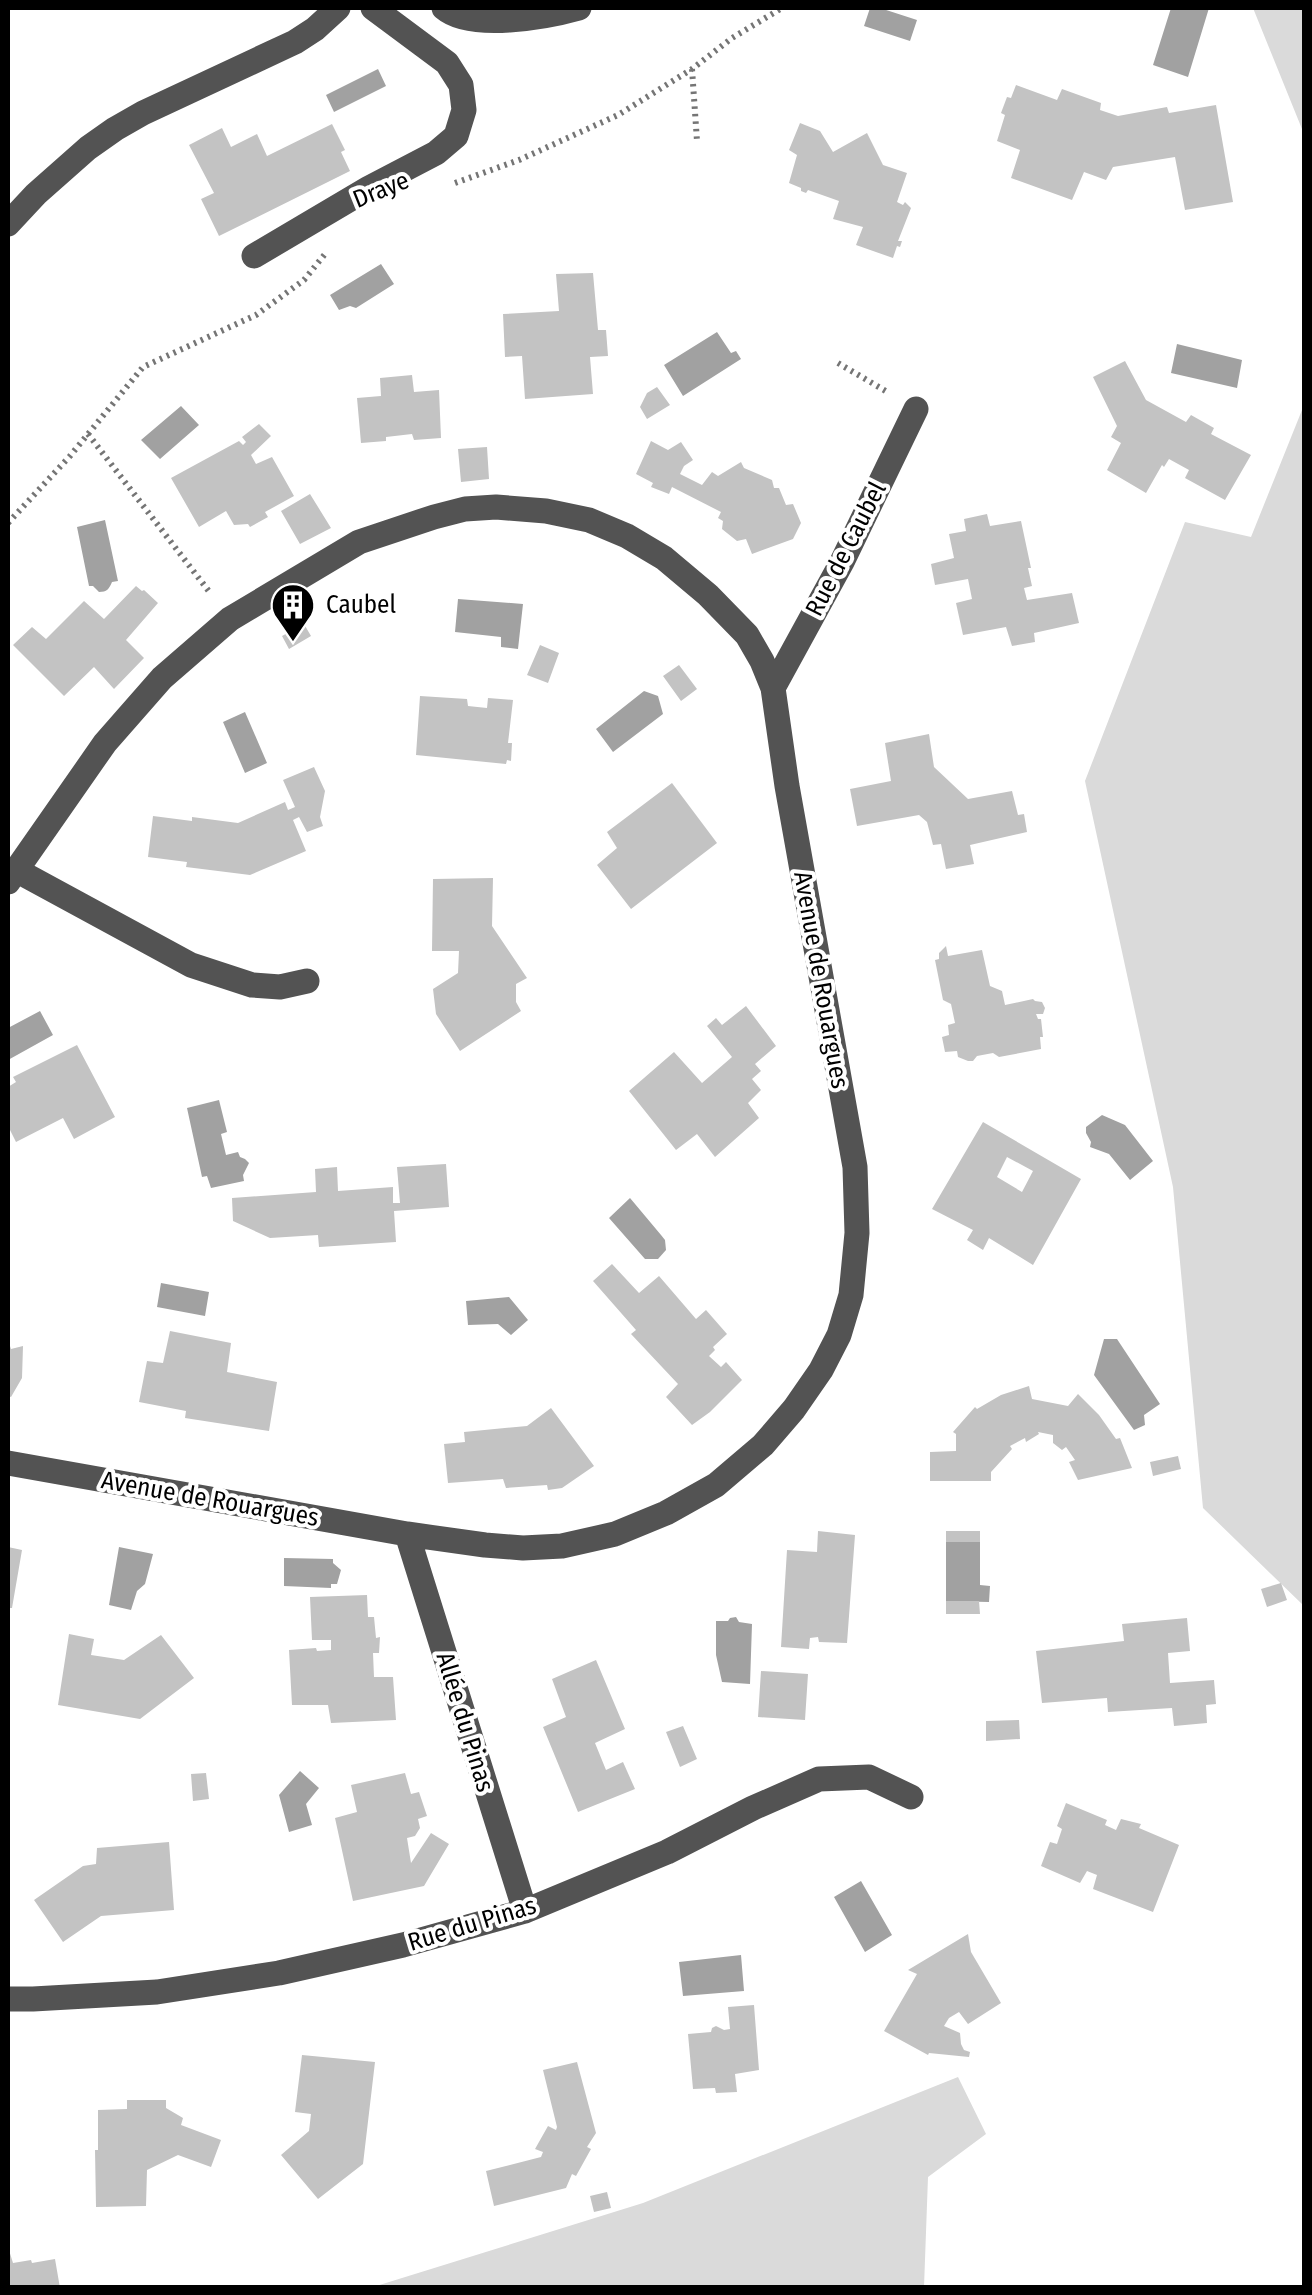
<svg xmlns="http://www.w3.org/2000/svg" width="1312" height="2295" font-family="'Fira Sans Condensed',sans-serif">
  <rect width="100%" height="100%" fill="#fff"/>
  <path fill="#dadada" d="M1253 8H1304V134Z
    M1304 405V1606L1203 1508 1173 1187 1085 781 1185 522 1251 537Z
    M958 2077 986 2134 928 2177 924 2287H373L643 2203Z"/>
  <path fill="#a1a1a1" d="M870 8H880L917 20 910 41 864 26Z
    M1171 8H1209L1188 77 1153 65Z
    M378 69 386 86 334 112 326 95Z
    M381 264 394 284 356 308 350 306 339 310 330 295Z
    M717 332 731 353 736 351 741 359 683 396 664 365Z
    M1177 344 1242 360 1237 388 1171 373Z
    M181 406 199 425 160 459 141 440Z
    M105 520 118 581 112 582C109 589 107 592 99 592L93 586H89L77 527Z
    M458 599 523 604 518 649 501 647V637L455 632Z
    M644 691 658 696 663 714 613 752 596 729Z
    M245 712 267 763 245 773 223 722Z
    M40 1011 53 1035 8 1060V1028Z
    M219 1100 227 1132 221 1134 226 1155 238 1152 240 1157 245 1159 249 1163 243 1175 244 1181 211 1188 207 1176 202 1177 187 1108Z
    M1102 1115 1125 1125 1153 1161 1130 1180 1109 1154 1090 1147 1091 1142 1086 1133V1127Z
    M630 1198 661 1235 665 1240 666 1250 658 1259H645L609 1218Z
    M161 1283 209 1292 205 1316 157 1307Z
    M509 1297 528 1320 511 1335 498 1324 468 1325 466 1301Z
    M1104 1339H1117L1160 1404 1144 1415 1145 1425 1134 1430 1094 1375Z
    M946 1542H980V1585L990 1586 989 1602 946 1601Z
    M119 1547 153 1554 145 1584 137 1591 131 1610 109 1605Z
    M284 1558 333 1559V1563L341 1570 337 1584H331V1588L284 1586Z
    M736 1617 739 1622 752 1624 750 1684 722 1682 716 1655V1621H728L730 1618Z
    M300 1771 319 1788 306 1804 312 1825 289 1832 279 1795Z
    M861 1881 892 1935 865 1952 834 1897Z
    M741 1955 744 1991 683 1996 679 1962Z"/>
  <path fill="#c3c3c3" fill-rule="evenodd" d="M1016 85 1057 100 1062 89 1101 103 1100 110 1118 116 1167 107 1169 113 1216 105 1233 202 1185 210 1175 157 1113 167 1106 180 1084 172 1072 200 1011 178 1020 150 997 141 1005 115 1001 113 1007 97 1011 98Z
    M800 123 820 131 833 152 867 133 883 165 907 173 897 202 903 205 905 202 911 208 898 241H902L900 247 897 246 893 258 856 245 863 227 833 219 839 201 808 190 806 193 801 191V188L789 183 797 155 789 150Z
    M332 124 345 150 341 152 350 171 219 236 201 199 214 193 189 145 222 128 231 147 257 134 267 156Z
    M593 273 598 330H606L608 356 590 357 593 394 525 399 522 356 505 357 503 314 559 311 556 274Z
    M1125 361 1146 400 1186 422 1191 415 1214 428 1211 434 1251 455 1225 500 1185 478 1189 470 1169 459 1164 467 1162 465 1146 493 1107 470 1121 443 1111 437 1117 426 1093 377Z
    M412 375 414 392 439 390 441 438 414 440 412 434 386 437V441L361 443 357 398 381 396 380 378Z
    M657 387 670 405 647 419 640 407 647 393Z
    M259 424 271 436 251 455 256 464 272 457 294 496 265 512 268 517 250 527 248 524 234 525 226 511 199 527 171 478 239 441 243 445 246 442 242 437Z
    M651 441 668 450 681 442 693 460 684 466 680 474 702 485 712 472 718 476 741 462 744 468 772 480 774 488H779L786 505 793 504 801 523 793 539 752 554 746 539 737 541 722 529 723 521 718 518 721 512 672 487 669 494 651 487 653 483 636 474Z
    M487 447 489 479 461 482 458 449Z
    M310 494 331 528 300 544 281 511Z
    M987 514 990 526 1021 521 1031 568H1028L1032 586 1024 588 1027 600 1072 593 1079 623 1034 633 1035 642 1012 646 1006 627 963 635 956 603 972 599 968 579 935 585 931 564 954 558 949 534 966 531 964 519Z
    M136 586 142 591 144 590 158 603 126 640 144 658 114 689 94 667 64 696 13 645 32 627 46 639 84 601 104 619Z
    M304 624 311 636 289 649 282 636Z
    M540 645 559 653 548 683 527 675Z
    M679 665 697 689 681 701 663 676Z
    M420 696 467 699 468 706 487 708 488 698 513 700 508 743H512L511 761 507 760 506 764 416 755Z
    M929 734 934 767 968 799 1012 791 1018 815 1024 814 1027 832 970 845 974 864 946 869 941 844 933 845 927 822 919 815 857 826 850 789 891 781 885 743Z
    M314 767 325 791 320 817 323 826 307 832 299 817 293 820 306 851 250 875 186 867 187 862 148 857 153 816 192 821V817L238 823 285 802 288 810 295 807 283 780Z
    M672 783 717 843 631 909 597 865 617 848 607 832Z
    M493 878 492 926 527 978 516 984V1002L521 1011 460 1051 436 1014 433 989 458 973 459 951H432L433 879Z
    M946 946 948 956 982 950 990 986 1002 991 1005 1005 1033 999 1035 1001 1042 1002 1045 1008 1043 1014H1036L1038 1019H1041L1043 1037H1040L1041 1049 999 1057 993 1053 977 1056 973 1061H968L958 1057 957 1051 945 1052 942 1037 949 1035 948 1025 955 1023 951 1004 943 1000 935 960 939 959V953Z
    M746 1006 776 1046 755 1064 761 1071 752 1079 761 1090 748 1103 759 1118 715 1157 697 1134 676 1150 629 1091 674 1052 702 1083 732 1057 707 1026 716 1018 722 1025Z
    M77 1045 115 1117 74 1139 63 1118 16 1142 8 1126V1087L16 1082 13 1077Z
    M983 1122 1081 1179 1033 1265 989 1238 983 1250 967 1240 973 1230 932 1209ZM1007 1157 1033 1171 1022 1192 997 1177Z
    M446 1164 449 1207 394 1211 396 1242 319 1247 318 1235 270 1238 233 1221 232 1198 316 1192 315 1169 337 1167 338 1191 393 1187V1203H400L397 1167Z
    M612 1264 639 1293 659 1276 696 1319 706 1310 727 1334 713 1347 715 1350 709 1356 721 1367 726 1362 742 1380 710 1412 692 1425 666 1397 678 1384 631 1334 636 1330 593 1281Z
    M170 1331 231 1343 227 1372 277 1382 269 1431 185 1418 186 1411 139 1402 147 1361 163 1363Z
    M8 1340 11 1349 23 1346 22 1378 11 1397 8 1396Z
    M1029 1386 1032 1399 1068 1406 1078 1394 1099 1415 1116 1439 1120 1438 1132 1468 1078 1480 1069 1462 1075 1460 1066 1447 1062 1450 1053 1443V1435L1038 1432 1039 1434 1026 1442 1025 1438 1010 1446 1012 1449 991 1472V1481H930V1452L956 1451V1434L953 1432 975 1407 977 1409 1001 1395Z
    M551 1408 594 1466 562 1488 548 1490 547 1485 506 1488 503 1479 448 1483 444 1444 465 1442 464 1432 527 1426Z
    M1178 1456 1181 1469 1153 1476 1150 1462Z
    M818 1531 855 1535 847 1643 819 1642 818 1637 810 1638 809 1649 781 1647 787 1550 817 1552Z
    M946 1531H980V1542H946Z
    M8 1547 22 1550 12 1608H8Z
    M1281 1583 1287 1600 1267 1607 1261 1589Z
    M367 1595 368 1617H374L376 1638 380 1637 379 1653H373L374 1677H393L396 1720 331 1723 328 1705H292L289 1650 316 1648 317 1651 331 1650V1640H312L310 1597Z
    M946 1601H979L980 1614H946Z
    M1187 1618 1190 1651 1168 1653 1170 1683 1214 1680 1216 1704 1206 1705 1207 1723 1174 1726 1172 1708 1108 1712 1107 1698 1042 1703 1036 1651 1124 1641 1122 1624Z
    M69 1634 94 1639 91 1655 124 1660 161 1635 194 1678 140 1719 58 1705Z
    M596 1660 625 1729 595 1743 606 1770 623 1762 635 1789 578 1812 543 1727 566 1717 552 1679Z
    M761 1671 808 1674 805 1720 758 1717Z
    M1019 1720 1020 1739 986 1741V1721Z
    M683 1726 697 1759 680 1767 666 1732Z
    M206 1773 209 1799 193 1801 191 1774Z
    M405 1773 411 1794 419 1792 427 1816 418 1819 420 1828 415 1836 407 1838 411 1863 431 1833 449 1844 424 1886 353 1901 335 1818 357 1812 351 1785Z
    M1066 1803 1107 1820 1105 1825 1116 1830 1121 1819 1141 1824 1139 1828 1179 1845 1153 1912 1093 1889 1097 1875 1087 1871 1080 1883 1041 1866 1050 1842 1057 1844 1062 1829 1057 1826Z
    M169 1842 174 1910 101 1916 63 1942 34 1900 83 1866 96 1864 97 1848Z
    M968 1934 971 1952 1001 2003 968 2024 959 2012 949 2018 944 2026 960 2033 961 2044 964 2050 970 2052 969 2057 929 2053 928 2055 884 2031 917 1974 908 1970Z
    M754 2005 759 2070 735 2074 737 2092 716 2093 715 2088 693 2089 688 2034 711 2032 712 2028 716 2026 724 2030 730 2029 728 2007Z
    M302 2055 375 2062 363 2164 318 2199 281 2155 309 2131 311 2114 295 2112Z
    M577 2062 596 2133 587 2147 591 2149 576 2176 572 2174 566 2188 494 2206 486 2171 541 2157 543 2152 535 2149 548 2126 556 2130 557 2127 543 2070Z
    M127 2100H166V2108L183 2118 181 2125 221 2140 211 2167 178 2155 147 2170 146 2206 96 2207 95 2150H98V2110L127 2109Z
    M607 2192 611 2208 594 2212 590 2196Z
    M8 2247 13 2263 31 2260 32 2263 55 2259 60 2288H8Z"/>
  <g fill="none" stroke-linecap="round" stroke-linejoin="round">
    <path stroke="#757575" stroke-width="6" stroke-dasharray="2.5 5" stroke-linecap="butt" d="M692 69 697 141
      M455 183 519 160 618 115 692 69 732 38 782 8
      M838 363 889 393
      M88 434 211 594
      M8 523 70 456 143 367 256 315 304 280 325 254"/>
    <path stroke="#535353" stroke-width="25" d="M444 8C471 31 547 17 579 8
      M8 224 36 194 88 148 115 129 143 113 295 42 315 29 338 8
      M254 256 369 188 436 153 456 136 464 110 461 85 447 63 373 8
      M773 688 842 562 916 409
      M16 870 191 965 252 985 280 987 307 981
      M8 882 105 743 162 678 230 619 359 542 434 517 465 509 496 507 546 511 589 520 627 536 664 558 708 595 747 635 762 661 773 688 787 786 855 1167 857 1233 851 1295 839 1335 821 1370 794 1409 763 1445 716 1485 666 1513 615 1534 562 1546 523 1548 485 1545 407 1534 8 1463
      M407 1534 525 1911
      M8 1999H33L157 1992 279 1973 403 1945 525 1911 667 1852 753 1808 819 1779 869 1777 911 1797"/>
  </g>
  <defs>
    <g id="building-pin" transform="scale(2.25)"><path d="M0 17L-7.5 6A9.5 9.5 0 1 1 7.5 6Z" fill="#000" stroke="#fff"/><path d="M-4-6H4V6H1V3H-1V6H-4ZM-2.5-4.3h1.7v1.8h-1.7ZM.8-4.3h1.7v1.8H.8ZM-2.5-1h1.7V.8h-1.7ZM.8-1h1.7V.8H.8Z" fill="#fff"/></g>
  </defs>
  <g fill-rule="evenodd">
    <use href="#building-pin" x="293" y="605"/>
  </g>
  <g text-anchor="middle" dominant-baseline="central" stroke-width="8" stroke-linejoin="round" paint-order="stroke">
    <g font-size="25" fill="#000" stroke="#fff">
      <text transform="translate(381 190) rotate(-22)">Draye</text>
      <text transform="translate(846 549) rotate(-63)">Rue de Caubel</text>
      <text transform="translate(821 980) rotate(80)">Avenue de Rouargues</text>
      <text transform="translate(210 1499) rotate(10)">Avenue de Rouargues</text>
      <text transform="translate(465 1722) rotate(73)">Allée du Pinas</text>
      <text transform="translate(472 1924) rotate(-17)">Rue du Pinas</text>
    </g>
    <g font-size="25" fill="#000" stroke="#fff" text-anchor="start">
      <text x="326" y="605">Caubel</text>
    </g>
  </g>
  <rect width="1312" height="2295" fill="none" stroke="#000000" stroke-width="20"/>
</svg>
